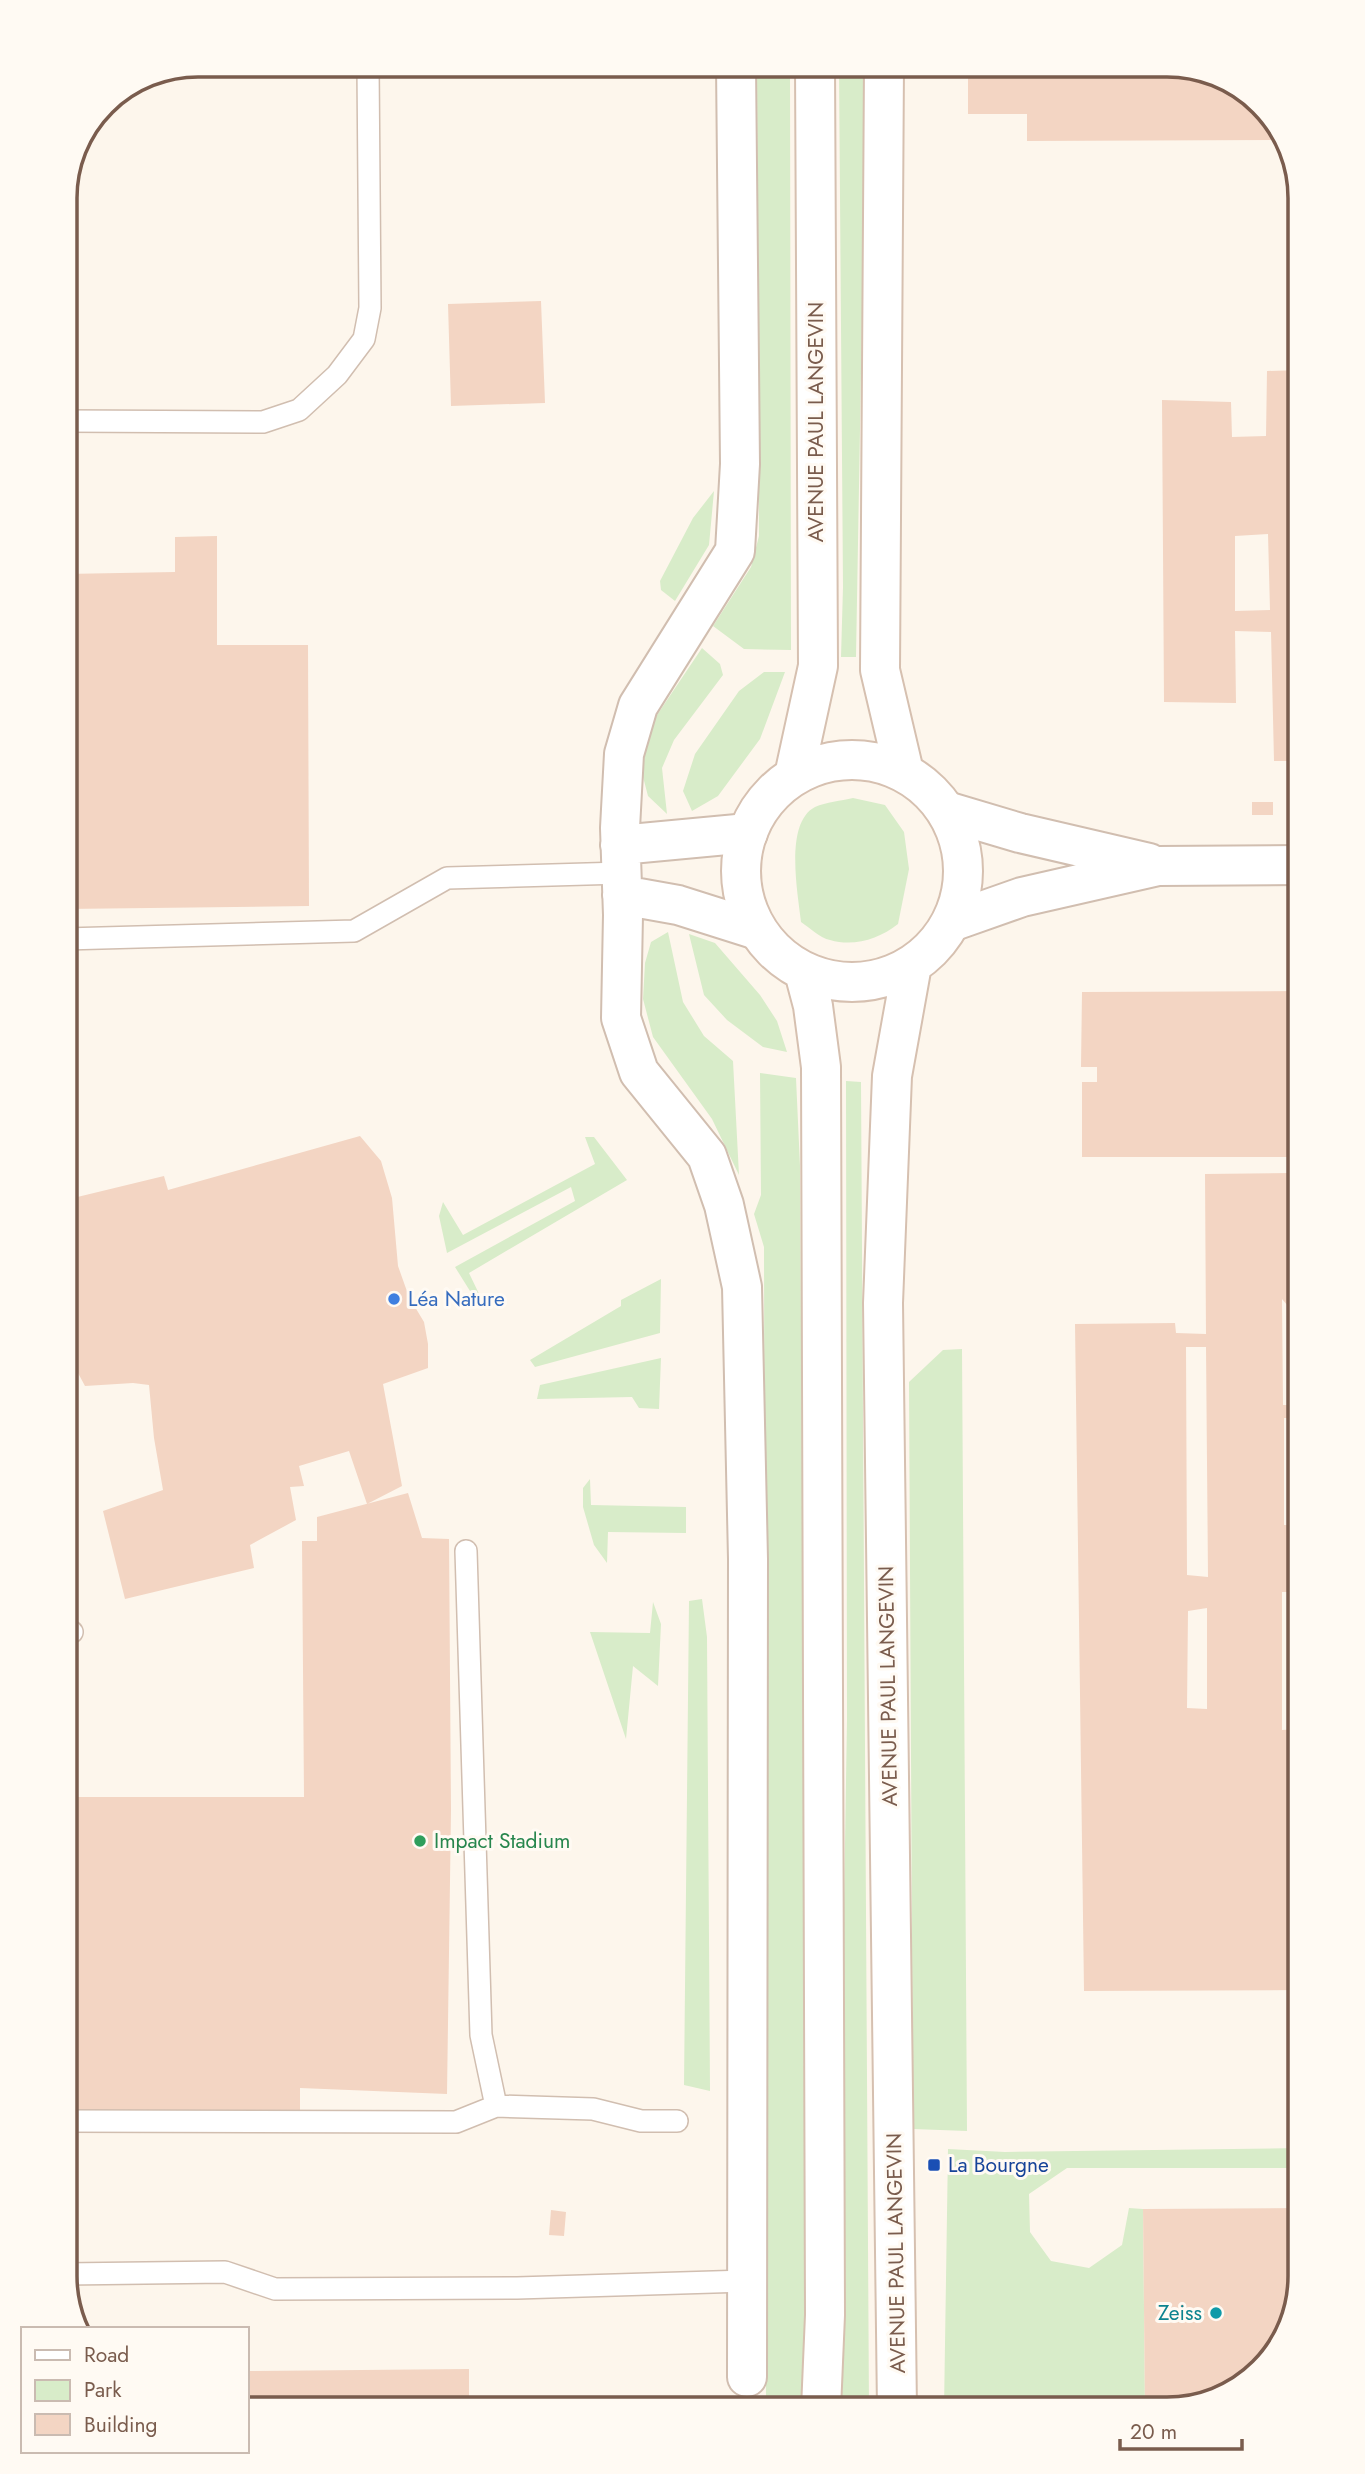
<svg xmlns="http://www.w3.org/2000/svg" width="1365" height="2474" font-family="Jost,sans-serif">
  <rect width="100%" height="100%" fill="#fdf6ec"/>
  <path fill="#d8ecc9" d="M757 65H790L791 650 744 649 713 626 751 567 759 536Z
    M839 65H865L864 202 856 657H841L843 587Z
    M714 491 709 545 675 601 661 590 660 581 693 518Z
    M702 648 720 664 723 675 674 740 662 768 667 814 648 796 642 773 647 742 653 721Z
    M764 672H785L760 739 718 796 692 811 683 791 695 754 739 691Z
    M853 798 885 805 904 832 909 869 898 924C879 939 854 947 830 940 820 938 810 928 801 922 798 894 784 823 815 807 826 802 841 801 853 798Z
    M668 932 683 1002 704 1036 733 1061 739 1175 712 1119 653 1037 643 999 645 963 651 942Z
    M689 934 715 943 760 995 777 1021 787 1052 763 1047 727 1020 704 995Z
    M760 1073 796 1078 800 1166 807 2255 803 2409H766L764 1247 754 1214 761 1195Z
    M846 1081 861 1082 869 2409H836L847 1719Z
    M585 1137H594L627 1180 469 1273 482 1300 470 1291 455 1267 575 1201 571 1187 447 1253 439 1216 443 1202 463 1235 595 1164Z
    M661 1279 660 1333 535 1367 530 1360 621 1306V1300Z
    M962 1349 967 2131 913 2129 909 1382 943 1350Z
    M661 1358 659 1409 639 1408 632 1397 537 1399 540 1385Z
    M590 1479 591 1505 686 1507V1533L608 1532 607 1563 594 1545 583 1507V1488Z
    M702 1599 707 1637 710 2091 684 2085 689 1601Z
    M653 1602 661 1624 658 1686 633 1666 626 1739 590 1632 650 1633Z
    M1300 2148V2168H1067L1029 2194 1030 2232 1051 2261 1089 2268 1122 2245 1129 2208 1143 2209 1145 2409H944L948 2149 1005 2152Z"/>
  <path fill="#bfe3e8" stroke="#a5d3da" stroke-width="2" d="M65 1039 73 1096 70 1116H65Z"/>
  <path fill="#f3d5c3" fill-rule="evenodd" d="M968 65H1176L1241 87 1285 140 1027 141V114H968Z
    M541 301 545 403 451 406 448 304Z
    M1300 370V761H1274L1271 632 1235 631 1236 703 1164 702 1162 400 1231 402 1232 437 1266 436 1267 371ZM1268 534 1270 610 1235 611V536Z
    M217 536V645H308L309 906 65 909V574L175 572V537Z
    M1252 802H1273V815H1252Z
    M1300 991V1320L1282 1299 1283 1405H1300V1418H1284V1525H1300V1592H1282V1730L1300 1729V1990L1084 1991 1075 1324 1175 1323 1176 1333 1206 1334 1205 1174 1292 1173 1291 1157H1082V1082H1097V1067H1081L1082 992ZM1186 1347H1206L1208 1577 1187 1575ZM1207 1608V1709L1187 1708 1188 1611Z
    M360 1136 381 1161 392 1198 398 1266 409 1297 424 1322 428 1344V1368L383 1384 402 1486 367 1504 349 1451 299 1466 304 1486 290 1487 296 1520 250 1545 254 1568 125 1599 103 1511 163 1490 154 1438 149 1385 133 1383 85 1386 71 1360 69 1332 65 1321V1200L164 1176 168 1190Z
    M408 1493 422 1538 449 1539 451 1810 447 2094 300 2088V2114H65V1797H304L302 1541H317V1517Z
    M1300 2208V2276L1278 2350 1218 2399 1167 2409H1145L1143 2209Z
    M551 2210 566 2212 564 2236 549 2235Z
    M469 2369V2409H247V2371Z"/>
  <g fill="none" stroke-linecap="round" stroke-linejoin="round">
    <g stroke="#d1beb0" stroke-width="24">
      <path id="lane" d="M65 421 263 422 299 410 337 375 364 339 370 308 368 65
        M65 939 354 931 447 878 622 873
        M466 1551 481 2035 496 2106
        M65 1635 72 1632
        M65 2121 456 2122 496 2106 593 2109 641 2121H677
        M65 2274 225 2272 275 2289 517 2288 746 2281"/>
    </g>
    <g stroke="#d1beb0" stroke-width="42">
      <path id="street" d="M736 65 740 464 735 551 638 706 624 754 620 828 623 915 621 1018 639 1072 707 1156 724 1205 742 1287 748 1559 747 2377
        M946 811 1020 833 1149 863
        M620 845 748 833
        M622 895 678 905 757 930
        M951 922 1022 897 1158 866 1300 865"/>
    </g>
    <g stroke="#d6c0b0" stroke-width="42">
      <path id="secondary" d="M884 65 880 670 904 772
        M741 871a111 111 0 1 1 222 0a111 111 0 1 1-222 0Z
        M794 776 818 666 815 65
        M804 972 813 1006 821 1067 825 2315 821 2409
        M897 2409 883 1303 892 1076 912 965"/>
    </g>
    <use href="#lane" stroke="#fff" stroke-width="21"/>
    <use href="#street" stroke="#fff" stroke-width="38"/>
    <use href="#secondary" stroke="#fff" stroke-width="38"/>
  </g>
  <circle fill="#3f7fe0" stroke="#fffaf3" stroke-width="2.5" cx="394" cy="1299" r="7"/>
  <circle fill="#2e9e5b" stroke="#fffaf3" stroke-width="2.5" cx="420" cy="1841" r="7"/>
  <rect fill="#1a4fb4" stroke="#fffaf3" stroke-width="2.5" x="927" y="2158" width="14" height="14" rx="3.5"/>
  <circle fill="#0f9aa8" stroke="#fffaf3" stroke-width="2.5" cx="1216" cy="2313" r="7"/>
  <g text-anchor="middle" dominant-baseline="central" stroke-width="6" stroke-linejoin="round" paint-order="stroke">
    <g font-size="21" fill="#7a5c4d" stroke="#fffaf3">
      <text transform="translate(816 422) rotate(-90)">AVENUE PAUL LANGEVIN</text>
      <text transform="translate(888 1686) rotate(-91)">AVENUE PAUL LANGEVIN</text>
      <text transform="translate(896 2253) rotate(-91)">AVENUE PAUL LANGEVIN</text>
    </g>
    <g font-size="21" fill="#366cbe" stroke="#fffaf3" text-anchor="start">
      <text x="408" y="1299">Léa Nature</text>
    </g>
    <g font-size="21" fill="#27864d" stroke="#fffaf3" text-anchor="start">
      <text x="434" y="1841">Impact Stadium</text>
    </g>
    <g font-size="21" fill="#164399" stroke="#fffaf3" text-anchor="start">
      <text x="948" y="2165">La Bourgne</text>
    </g>
    <g font-size="21" fill="#0d838f" stroke="#fffaf3" text-anchor="end">
      <text x="1202" y="2313">Zeiss</text>
    </g>
  </g>
  <path d="M0 0H1365V2474H0ZM198 77H1167A121 121 0 0 1 1288 198V2276A121 121 0 0 1 1167 2397H198A121 121 0 0 1 77 2276V198A121 121 0 0 1 198 77Z" fill="#fffaf3" fill-rule="evenodd"/>
  <path fill="none" stroke="#7a5c4d" stroke-width="3.5" d="M198 77H1167A121 121 0 0 1 1288 198V2276A121 121 0 0 1 1167 2397H198A121 121 0 0 1 77 2276V198A121 121 0 0 1 198 77Z"/>
  <rect x="21" y="2327" width="228" height="126" fill="#fffaf3" stroke="#cabbb1" stroke-width="2"/>
  <rect x="35" y="2350" width="35" height="10" fill="#ffffff" stroke="#cabbb1" stroke-width="2"/>
  <text x="84" y="2362" font-size="21" fill="#7a5c4d">Road</text>
  <rect x="35" y="2380" width="35" height="21" fill="#d8ecc9" stroke="#cabbb1" stroke-width="2"/>
  <text x="84" y="2397" font-size="21" fill="#7a5c4d">Park</text>
  <rect x="35" y="2414" width="35" height="21" fill="#f3d5c3" stroke="#cabbb1" stroke-width="2"/>
  <text x="84" y="2432" font-size="21" fill="#7a5c4d">Building</text>
  <path d="M1120 2439v10h122v-10" fill="none" stroke="#7a5c4d" stroke-width="3.5"/>
  <text x="1130" y="2439" font-size="21" fill="#7a5c4d" stroke="#fffaf3" stroke-width="5" paint-order="stroke">20 m</text>
</svg>
